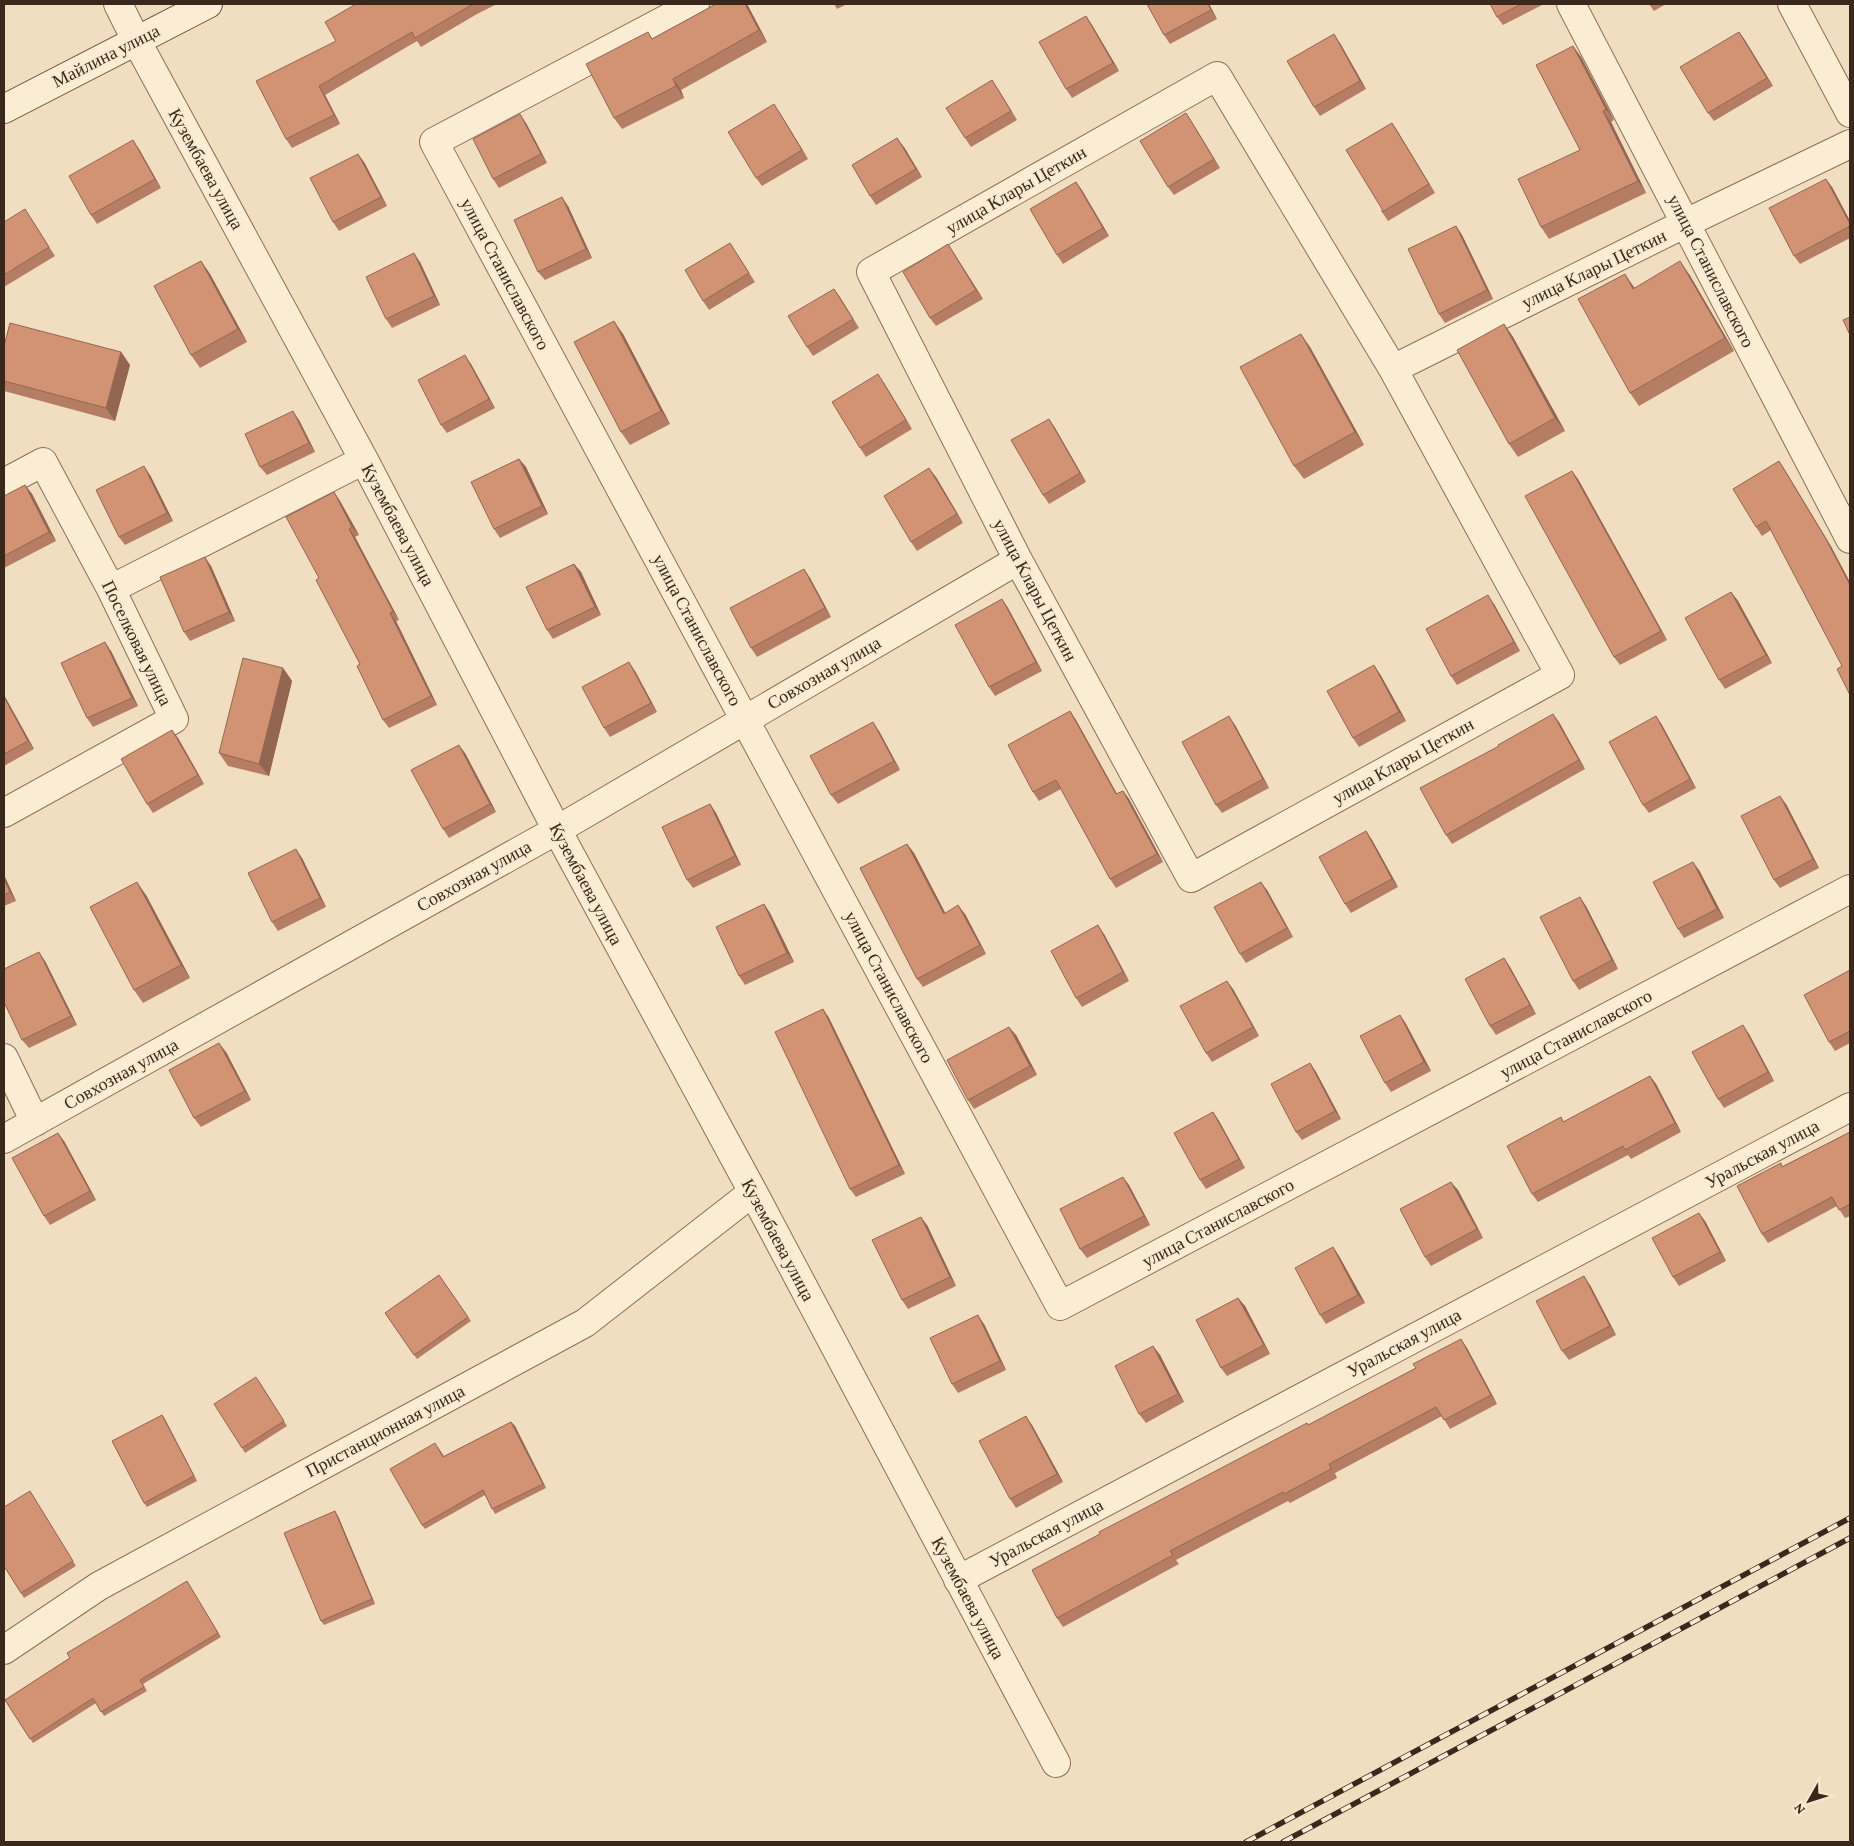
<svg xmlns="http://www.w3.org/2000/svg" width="1854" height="1846" font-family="'Crimson Pro',serif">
  <rect width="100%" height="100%" fill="#f1dec1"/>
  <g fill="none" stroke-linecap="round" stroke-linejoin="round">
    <g stroke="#8c6e57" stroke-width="30">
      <path id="minor" d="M695 4 434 142 1060 1306 1850 889
        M1571 4 1850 539
        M1792 4 1850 113
        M136 40 364 460 557 830 753 1192 1056 1763
        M1217 76 1393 369 1560 675 1191 878 1018 560 871 272Z
        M1393 369 1686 223 1850 144
        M4 483 43 462 111 589 174 719 4 813
        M111 589 364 460
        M4 1058 35 1122
        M4 1139 557 830 1018 560
        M958 1580 1850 1107
        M4 1650 99 1586 585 1323 753 1192"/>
    </g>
    <g stroke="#8c6e57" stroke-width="30">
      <path id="tertiary" d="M118 4 136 40"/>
    </g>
    <g stroke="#6d4f3a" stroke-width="30">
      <path id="secondary" d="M4 109 208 4"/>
    </g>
    <use href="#minor" stroke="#fbecd4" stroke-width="28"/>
    <use href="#tertiary" stroke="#fbecd4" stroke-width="28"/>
    <use href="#secondary" stroke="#fbecd4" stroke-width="28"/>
    <g stroke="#3a281c" stroke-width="5.5">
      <path id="rail" d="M1246 1842 1850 1518
        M1283 1842 1850 1538"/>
    </g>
    <use href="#rail" stroke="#f8e9d1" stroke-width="4" stroke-dasharray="11" stroke-linecap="butt"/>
  </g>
  <path fill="#b57e64" d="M356 4H366L367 5 369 4H497L477 14 421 47 417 41 325 95 340 124 292 148 286 139 336 41Z
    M716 4H747L767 42 681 90 684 98 622 129 614 118 653 38Z
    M834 4H847L837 9Z
    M1147 4H1209L1217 19 1170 44 1164 35Z
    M1490 4H1542V5L1503 25 1497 17Z
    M1649 4H1666L1654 11Z
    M1086 16 1092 25 1119 71 1072 98 1066 89Z
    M1739 32 1773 86 1714 121 1708 113Z
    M1340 43 1366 89 1320 116 1314 107Z
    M1573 46 1581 57 1614 120 1611 122 1646 193 1549 239 1541 227 1580 150Z
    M992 80 1017 120 971 147 965 138Z
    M780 113 808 159 762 186 756 178Z
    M1186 113 1220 168 1174 195 1168 187Z
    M526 123 547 163 499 188 493 179Z
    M1392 123 1398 132 1435 193 1388 221 1382 212Z
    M904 147 922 177 876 205 870 196Z
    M139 149 161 188 97 224 91 215Z
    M364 162 387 206 339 231 333 222Z
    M1076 182 1109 236 1063 264 1057 255Z
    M1832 187 1850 221V238L1800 264 1794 256Z
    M568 206 592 258 545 280 538 272Z
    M31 218 55 256 4 287V222Z
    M1456 226 1462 235 1493 299 1445 323 1439 314Z
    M948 244 983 299 936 326 930 318Z
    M736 252 755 282 709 310 703 301Z
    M201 261 210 274 247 342 200 368 191 355Z
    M420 262 440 305 392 328 386 319Z
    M1689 274 1734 351 1639 406 1630 393 1635 288Z
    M834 289 859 328 813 356 807 347Z
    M1504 324 1513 337 1565 431 1518 457 1509 444Z
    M623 334 670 424 630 445 621 432Z
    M4 346 121 352 130 365 115 421 4 391Z
    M1310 347 1364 445 1304 479 1294 466Z
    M471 364 495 408 447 433 441 425Z
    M884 383 912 429 866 457 860 448Z
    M1049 419 1055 428 1086 482 1049 504 1043 495Z
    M299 420 315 452 267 475 260 467Z
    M519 459 526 467 548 514 500 538 494 529Z
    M1779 461 1785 470 1832 548 1771 530 1762 536 1756 527Z
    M150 475 173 521 125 545 119 537Z
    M936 477 963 523 917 551 911 542Z
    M1578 479 1667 640 1620 665 1614 657Z
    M25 485 32 494 56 541 4 568V496Z
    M334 492 340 501 359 535 355 537 399 620 396 621 437 705 389 728 383 720 360 664 319 578Z
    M574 564 581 572 601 615 553 639 547 630Z
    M211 566 235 621 190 641 184 632Z
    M804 569 810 578 831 617 757 657 751 648Z
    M1731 592 1738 601 1772 663 1725 689 1719 680Z
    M1002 599 1008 608 1042 671 995 696 989 687Z
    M1494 604 1520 651 1457 685 1451 676Z
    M111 651 138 706 93 727 87 718Z
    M283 668 292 681 269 776 228 766 219 753Z
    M635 671 657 712 610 737 604 728Z
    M1380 674 1406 721 1359 747 1353 738Z
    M4 695 34 749 4 766Z
    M1070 711 1076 720 1117 794 1123 791 1129 799 1163 862 1116 888 1110 879 1061 789 1039 801 1033 792Z
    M1656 716 1662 725 1696 788 1649 813 1643 805Z
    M1559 722 1585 769 1452 844 1446 835Z
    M1235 725 1269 788 1222 813 1216 805Z
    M879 731 900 770 838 804 831 795Z
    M178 738 204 784 153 813 147 804Z
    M465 753 496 812 449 838 443 829Z
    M710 804 716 813 741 865 693 888 687 880Z
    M1786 804 1819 868 1780 888 1774 880Z
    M1366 831 1372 840 1398 887 1351 913 1345 904Z
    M907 844 914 853 945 913 965 914 986 954 923 987 917 979Z
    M302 858 326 907 278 931 272 922Z
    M1699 870 1724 918 1684 938 1678 929Z
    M4 875 16 901 4 906Z
    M1267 890 1293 937 1246 963 1240 954Z
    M146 895 190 978 143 1003 134 990Z
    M764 904 770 913 794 962 745 985 739 976Z
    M1586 906 1618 969 1579 990 1573 981Z
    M1104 934 1129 981 1082 1007 1076 998Z
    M1504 958 1510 967 1536 1014 1496 1035 1490 1026Z
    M45 961 77 1025 29 1048 22 1040Z
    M1850 970V1043L1835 1051 1829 1042Z
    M1233 989 1259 1036 1212 1062 1206 1053Z
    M823 1009 829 1018 905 1174 856 1197 850 1189Z
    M1400 1015 1406 1024 1431 1071 1391 1092 1385 1083Z
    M1749 1034 1774 1081 1724 1108 1718 1099Z
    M1016 1035 1037 1075 974 1109 968 1100Z
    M226 1052 251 1100 201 1127 194 1118Z
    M1310 1063 1316 1072 1341 1119 1302 1140 1296 1132Z
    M1650 1076 1656 1084 1681 1132 1631 1159 1628 1155 1538 1202 1532 1194 1561 1117 1564 1122Z
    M1213 1112 1219 1121 1245 1168 1206 1189 1200 1180Z
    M1850 1132V1216L1845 1218 1837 1206 1768 1243 1762 1234 1783 1166Z
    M64 1141 96 1200 50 1225 44 1216Z
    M1129 1185 1150 1225 1087 1258 1080 1249Z
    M1458 1190 1483 1238 1431 1266 1425 1257Z
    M1705 1221 1726 1261 1679 1286 1673 1277Z
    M927 1225 956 1286 908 1309 902 1300Z
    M1333 1247 1339 1256 1365 1303 1326 1324 1320 1315Z
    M439 1275 471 1321 417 1359 385 1313Z
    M1590 1285 1616 1335 1569 1360 1562 1351Z
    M1238 1298 1245 1306 1270 1354 1227 1376 1221 1368Z
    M984 1324 1006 1370 958 1393 952 1384Z
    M1461 1339 1467 1348 1497 1404 1450 1429 1442 1416 1335 1473 1337 1478 1290 1503 1288 1501 1176 1560 1179 1564 1063 1627 1057 1618 1308 1425 1416 1368Z
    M1153 1346 1160 1355 1184 1402 1146 1423 1139 1414Z
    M259 1381 287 1426 245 1453 242 1448Z
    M162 1415 197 1481 147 1507 144 1503Z
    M511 1422 515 1426 546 1488 495 1514 485 1495 425 1529 422 1525 438 1447 444 1456Z
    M1032 1425 1063 1482 1016 1508 1010 1499Z
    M30 1491 76 1566 24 1598 4 1566Z
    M338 1516 375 1604 324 1625 321 1621Z
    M187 1581 221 1637 143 1684 147 1691 104 1716 96 1703 33 1743 5 1700Z"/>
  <path fill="#936651" d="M745 4H747L767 42 759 30Z
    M1208 4H1209L1217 19 1211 10Z
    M1086 16 1092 25 1119 71 1113 63Z
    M1739 32 1745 40 1773 86 1767 78Z
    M1334 34 1340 43 1366 89 1360 81Z
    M1573 46 1581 57 1614 120 1606 109Z
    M673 79 681 90 684 98 676 86Z
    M992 80 998 89 1017 120 1011 111Z
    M319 86 325 95 340 124 334 115Z
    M774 104 780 113 808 159 802 150Z
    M1603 111 1611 122 1646 193 1638 181Z
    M1186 113 1192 122 1220 168 1214 159Z
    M520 114 526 123 547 163 541 154Z
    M1392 123 1398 132 1435 193 1429 184Z
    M897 138 904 147 922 177 916 169Z
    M133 140 139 149 161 188 155 179Z
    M358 154 364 162 387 206 381 197Z
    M1826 179 1832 187 1850 221V224Z
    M1076 182 1082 190 1109 236 1103 228Z
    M562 197 568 206 592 258 586 249Z
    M1456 226 1462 235 1493 299 1487 290Z
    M948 244 954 253 983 299 976 290Z
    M414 253 420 262 440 305 434 296Z
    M201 261 210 274 247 342 238 329Z
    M1680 261 1689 274 1734 351 1725 338Z
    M1625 274 1634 287 1642 302 1633 289Z
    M834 289 840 297 859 328 853 319Z
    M614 321 623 334 670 424 661 411Z
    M1504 324 1513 337 1565 431 1555 418Z
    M1301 334 1310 347 1364 445 1355 432Z
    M121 352 130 365 115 421 106 408Z
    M465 355 471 364 495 408 489 399Z
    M878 374 884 383 912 429 906 420Z
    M293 411 299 420 315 452 309 443Z
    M1049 419 1055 428 1086 482 1080 473Z
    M519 459 526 467 548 514 542 506Z
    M1779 461 1832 548 1850 582V585Z
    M144 466 150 475 173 521 167 513Z
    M929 468 936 477 963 523 957 514Z
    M1572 471 1578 479 1667 640 1661 631Z
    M25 485 32 494 56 541 49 532Z
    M334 492 340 501 359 535 352 527Z
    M349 529 355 537 399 620 393 611Z
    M205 557 211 566 235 621 229 612Z
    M574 564 581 572 601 615 595 607Z
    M804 569 810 578 831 617 825 608Z
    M1731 592 1738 601 1772 663 1766 655Z
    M1488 595 1494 604 1520 651 1514 642Z
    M1002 599 1008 608 1042 671 1036 662Z
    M390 613 396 621 437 705 431 696Z
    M105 642 111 651 138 706 132 698Z
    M629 662 635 671 657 712 651 703Z
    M1374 665 1380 674 1406 721 1399 712Z
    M283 668 292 681 269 776 259 764Z
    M4 695 34 749 28 741 4 697Z
    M1070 711 1076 720 1122 803 1116 794Z
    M1553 714 1559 722 1585 769 1579 760Z
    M1229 716 1235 725 1269 788 1263 779Z
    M1656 716 1662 725 1696 788 1690 779Z
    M873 722 879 731 900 770 894 761Z
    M172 730 178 738 204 784 198 775Z
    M459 745 465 753 496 812 490 804Z
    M1123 791 1129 799 1163 862 1157 854Z
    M1780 796 1786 804 1819 868 1813 859Z
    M710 804 716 813 741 865 735 856Z
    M1366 831 1372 840 1398 887 1392 879Z
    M907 844 914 853 950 922 944 914Z
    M296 849 302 858 326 907 320 898Z
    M1693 862 1699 870 1724 918 1717 909Z
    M4 875 16 901 10 892 4 879Z
    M137 882 146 895 190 978 181 965Z
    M1261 882 1267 890 1293 937 1287 928Z
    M1580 897 1586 906 1618 969 1612 960Z
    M764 904 770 913 794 962 787 953Z
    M958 905 965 914 986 954 980 945Z
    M1098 925 1104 934 1129 981 1123 972Z
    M39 952 45 961 77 1025 71 1016Z
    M1504 958 1510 967 1536 1014 1530 1005Z
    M1227 981 1233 989 1259 1036 1253 1027Z
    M823 1009 829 1018 905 1174 899 1165Z
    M1400 1015 1406 1024 1431 1071 1424 1062Z
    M1743 1025 1749 1034 1774 1081 1768 1072Z
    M1009 1027 1016 1035 1037 1075 1030 1066Z
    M219 1043 226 1052 251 1100 245 1091Z
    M1310 1063 1316 1072 1341 1119 1335 1111Z
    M1650 1076 1656 1084 1681 1132 1675 1123Z
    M1213 1112 1219 1121 1245 1168 1239 1159Z
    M58 1133 64 1141 96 1200 90 1191Z
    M1123 1177 1129 1185 1150 1225 1144 1216Z
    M1451 1182 1458 1190 1483 1238 1477 1229Z
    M1699 1213 1705 1221 1726 1261 1720 1252Z
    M921 1217 927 1225 956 1286 950 1277Z
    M1333 1247 1339 1256 1365 1303 1358 1295Z
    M1584 1276 1590 1285 1616 1335 1610 1326Z
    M1238 1298 1245 1306 1270 1354 1264 1345Z
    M978 1315 984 1324 1006 1370 1000 1361Z
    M1461 1339 1467 1348 1497 1404 1491 1395Z
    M1153 1346 1160 1355 1184 1402 1178 1394Z
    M162 1415 165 1419 197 1481 194 1476Z
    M1026 1416 1032 1425 1063 1482 1057 1474Z
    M511 1422 515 1426 546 1488 543 1484Z
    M335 1511 338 1516 375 1604 372 1599Z"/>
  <path fill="#d29274" stroke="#936651" d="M356 4H366L367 5 369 4H473L415 38 412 32 319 86 334 115 286 139 256 81 336 41 325 22Z
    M716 4H745L759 30 673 79 676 86 614 118 586 64 648 32 652 39Z
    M1147 4H1208L1211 10 1164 35Z
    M1490 4H1521L1497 17Z
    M1086 16 1113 63 1066 89 1039 42Z
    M1739 32 1767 78 1708 113 1680 67Z
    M1334 34 1360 81 1314 107 1287 61Z
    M1573 46 1606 109 1603 111 1638 181 1541 227 1518 179 1580 150 1536 65Z
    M992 80 1011 111 965 138 946 108Z
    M774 104 802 150 756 178 728 132Z
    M1186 113 1214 159 1168 187 1140 141Z
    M520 114 541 154 493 179 473 139Z
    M1392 123 1429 184 1382 212V209L1346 150Z
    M897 138 916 169 870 196 852 165Z
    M133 140 155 179 91 215 69 176Z
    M358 154 381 197 333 222 310 178Z
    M1826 179 1850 224V226L1794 256 1769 208Z
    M1076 182 1103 228 1057 255 1030 209Z
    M562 197 586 249 538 272 514 220Z
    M25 209 49 247 4 275V222Z
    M1456 226 1487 290 1439 314 1408 249Z
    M730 243 749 273 703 301 685 270Z
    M948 244 976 290 930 318 903 272Z
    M414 253 434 296 386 319 366 277Z
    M201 261 238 329 191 355 154 286Z
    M1680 261 1725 338 1630 393 1578 299 1625 274 1633 289Z
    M834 289 853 319 807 347 788 316Z
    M1850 317V335L1843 320Z
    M614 321 661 411 621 432 574 342Z
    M10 323 121 352 106 408 4 381V346Z
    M1504 324 1555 418 1509 444 1457 350Z
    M1301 334 1355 432 1294 466 1240 367Z
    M465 355 489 399 441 425 418 380Z
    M878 374 906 420 860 448 832 402Z
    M293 411 309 443 260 467 245 434Z
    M1049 419 1080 473 1043 495 1011 440Z
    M519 459 542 506 494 529 471 482Z
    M1779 461 1826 539 1850 585V695L1837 669 1842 666 1766 521 1756 527 1733 489Z
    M144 466 167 513 119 537 96 490Z
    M929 468 957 514 911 542 884 496Z
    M1572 471 1661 631 1614 657 1525 496Z
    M25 485 49 532 4 556V496Z
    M334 492 352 527 349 529 393 611 390 613 431 696 383 720 357 666 360 664 316 580 319 578 286 517Z
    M205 557 229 612 184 632 160 577Z
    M574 564 595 607 547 630 526 587Z
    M804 569 825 608 751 648 730 608Z
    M1731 592 1766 655 1719 680 1685 618Z
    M1488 595 1514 642 1451 676 1426 629Z
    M1002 599 1036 662 989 687 955 625Z
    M105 642 132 698 87 718 61 663Z
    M243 658 283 668 259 764 219 753Z
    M629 662 651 703 604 728 582 687Z
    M1374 665 1399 712 1353 738 1327 691Z
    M4 697 28 741 4 754Z
    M1070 711 1116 794 1123 791 1157 854 1110 879 1056 780 1033 792 1008 745Z
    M1553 714 1579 760 1446 835 1420 788 1499 746 1498 745Z
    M1229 716 1263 779 1216 805 1182 742Z
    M1656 716 1690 779 1643 805 1609 742Z
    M873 722 894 761 831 795 810 756Z
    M172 730 198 775 147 804 121 759Z
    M459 745 490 804 443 829 411 770Z
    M1780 796 1813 859 1774 880 1741 816Z
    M710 804 735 856 687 880 662 827Z
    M1366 831 1392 879 1345 904 1319 857Z
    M907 844 944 914 958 905 980 945 917 979 860 868Z
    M296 849 320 898 272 922 248 873Z
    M1693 862 1717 909 1678 929 1653 882Z
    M4 879 10 892 4 895Z
    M137 882 181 965 134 990 90 907Z
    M1261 882 1287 928 1240 954 1214 907Z
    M1580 897 1612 960 1573 981 1540 917Z
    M764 904 787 953 739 976 716 927Z
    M1098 925 1123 972 1076 998 1051 951Z
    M39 952 71 1016 22 1040 4 1002V969Z
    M1504 958 1530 1005 1490 1026 1465 979Z
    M1850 970V1031L1829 1042 1804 995Z
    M1227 981 1253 1027 1206 1053 1180 1006Z
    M823 1009 899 1165 850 1189 775 1032Z
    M1400 1015 1424 1062 1385 1083 1360 1036Z
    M1743 1025 1768 1072 1718 1099 1692 1052Z
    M1009 1027 1030 1066 968 1100 947 1060Z
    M219 1043 245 1091 194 1118 169 1070Z
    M1310 1063 1335 1111 1296 1132 1271 1084Z
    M1650 1076 1675 1123 1625 1150 1623 1146 1532 1194 1507 1146 1561 1117 1563 1122Z
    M1213 1112 1239 1159 1200 1180 1174 1133Z
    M1850 1132V1204L1839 1210 1832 1197 1762 1234 1737 1186 1781 1163 1782 1167Z
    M58 1133 90 1191 44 1216 12 1158Z
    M1123 1177 1144 1216 1080 1249 1060 1209Z
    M1451 1182 1477 1229 1425 1257 1400 1209Z
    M1699 1213 1720 1252 1673 1277 1652 1238Z
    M921 1217 950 1277 902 1300 872 1240Z
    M1333 1247 1358 1295 1320 1315 1295 1268Z
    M439 1275 468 1317 414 1355 385 1313Z
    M1584 1276 1610 1326 1562 1351 1536 1301Z
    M1238 1298 1264 1345 1221 1368 1196 1320Z
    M978 1315 1000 1361 952 1384 930 1338Z
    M1461 1339 1491 1395 1444 1420 1436 1407 1329 1464 1331 1469 1284 1494 1283 1492 1170 1551 1173 1555 1057 1618 1032 1570 1100 1534 1099 1532 1147 1507 1307 1423 1308 1425 1416 1368 1413 1364Z
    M1153 1346 1178 1394 1139 1414 1115 1366Z
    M256 1377 284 1421 242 1448 214 1404Z
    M162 1415 194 1476 144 1503 112 1441Z
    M1026 1416 1057 1474 1010 1499 979 1441Z
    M511 1422 543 1484 492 1509 483 1490 422 1525 390 1469 435 1443 443 1457Z
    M30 1491 73 1561 21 1593 4 1566V1507Z
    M335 1511 372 1599 321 1621 284 1533Z
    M187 1581 218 1633 140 1680 144 1687 101 1712 93 1698 30 1739 5 1700 70 1658 67 1653Z"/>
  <g text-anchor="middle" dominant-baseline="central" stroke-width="4" stroke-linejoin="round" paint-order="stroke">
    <g font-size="18" fill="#3a281c" stroke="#f8e9d1">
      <text transform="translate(106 56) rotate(-27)">Майлина улица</text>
      <text transform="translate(206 169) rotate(61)">Кузембаева улица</text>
      <text transform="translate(1016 190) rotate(-30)">улица Клары Цеткин</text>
      <text transform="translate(1594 269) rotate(-26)">улица Клары Цеткин</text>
      <text transform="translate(1711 271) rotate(63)">улица Станиславского</text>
      <text transform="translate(505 274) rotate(62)">улица Станиславского</text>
      <text transform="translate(398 525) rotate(62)">Кузембаева улица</text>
      <text transform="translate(1035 590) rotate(62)">улица Клары Цеткин</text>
      <text transform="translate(697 630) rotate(62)">улица Станиславского</text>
      <text transform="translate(137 643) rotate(64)">Поселковая улица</text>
      <text transform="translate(824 673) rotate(-30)">Совхозная улица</text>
      <text transform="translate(1403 761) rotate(-29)">улица Клары Цеткин</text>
      <text transform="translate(474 876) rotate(-29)">Совхозная улица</text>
      <text transform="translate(586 884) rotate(62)">Кузембаева улица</text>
      <text transform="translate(889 987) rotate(62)">улица Станиславского</text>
      <text transform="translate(1576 1034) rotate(-28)">улица Станиславского</text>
      <text transform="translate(121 1074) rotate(-29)">Совхозная улица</text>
      <text transform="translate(1762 1154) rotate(-28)">Уральская улица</text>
      <text transform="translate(1218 1223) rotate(-28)">улица Станиславского</text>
      <text transform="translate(778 1240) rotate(62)">Кузембаева улица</text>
      <text transform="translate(1404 1343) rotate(-28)">Уральская улица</text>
      <text transform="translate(385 1431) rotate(-28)">Пристанционная улица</text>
      <text transform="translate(1046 1533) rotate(-28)">Уральская улица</text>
      <text transform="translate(968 1598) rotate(62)">Кузембаева улица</text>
    </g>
  </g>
  <rect width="1854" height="1846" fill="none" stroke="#3a281c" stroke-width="10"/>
  <g transform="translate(1809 1801) rotate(231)" stroke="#f8e9d1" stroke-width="4" paint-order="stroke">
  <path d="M0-4L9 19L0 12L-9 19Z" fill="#3a281c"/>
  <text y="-8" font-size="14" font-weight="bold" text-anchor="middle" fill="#3a281c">N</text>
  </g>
</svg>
